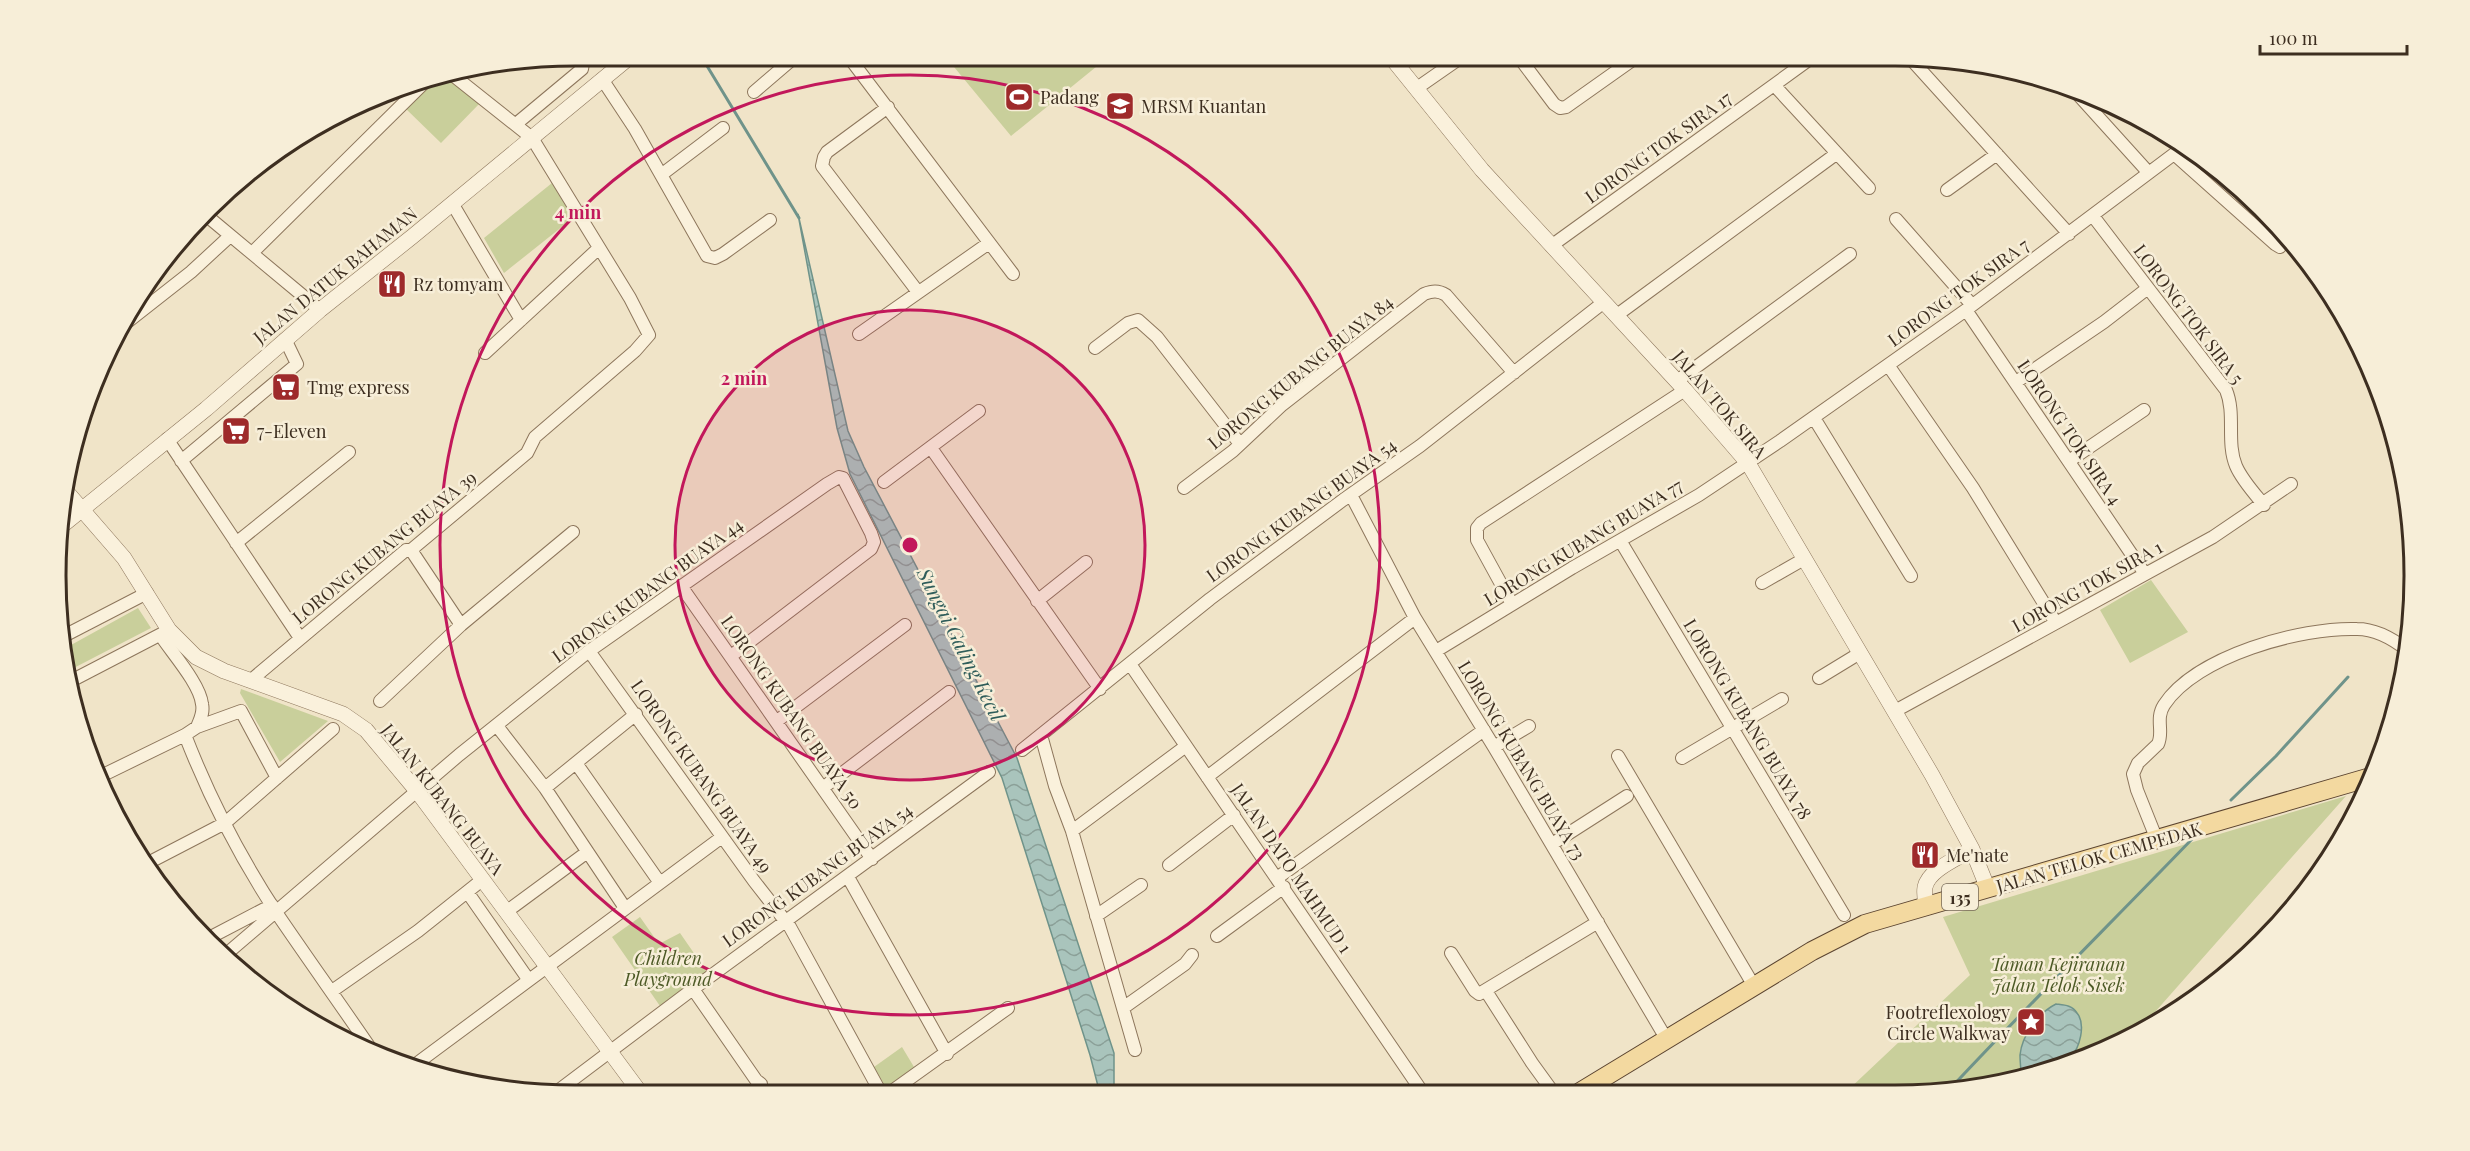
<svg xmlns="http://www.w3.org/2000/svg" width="2470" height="1151" font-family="'Playfair Display',serif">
  <defs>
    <pattern id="water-waves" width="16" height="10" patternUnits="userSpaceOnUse" patternTransform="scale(1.5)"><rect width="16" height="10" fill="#a9c4bc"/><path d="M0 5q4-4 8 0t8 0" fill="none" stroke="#8ba098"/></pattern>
  </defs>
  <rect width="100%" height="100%" fill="#f0e4c8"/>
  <path fill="#c9cf9b" d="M945 56H1106L1107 58 1011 136Z
    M448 77 481 102 441 143 404 107 433 79Z
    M552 183 573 218 504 273 484 238Z
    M2151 580 2188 632 2130 663 2100 610Z
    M138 608 151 628 66 672 62 650Z
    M241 689 328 721 280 762 240 693Z
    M2346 796 2140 1029 2094 1056 1963 1091H1847L1970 975 1943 917Z
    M640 917 659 944 680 933 707 972 660 1006 612 937Z
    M902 1047 914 1067 886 1088 874 1067Z"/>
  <path fill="url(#water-waves)" stroke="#6f938a" stroke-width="1.5" d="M798 214 848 431 864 467 1017 758 1114 1053V1094H1100L1090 1055 1002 778 850 474 837 428Z
    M2056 1004C2064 1005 2072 1005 2077 1013 2086 1024 2080 1049 2070 1057 2057 1069 2037 1071 2021 1075 2021 1069 2020 1062 2020 1055 2022 1035 2038 1013 2056 1004Z"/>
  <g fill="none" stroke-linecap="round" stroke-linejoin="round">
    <path stroke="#6f938a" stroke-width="3" d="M701 56 799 218
      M2231 800 2276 756 2348 677
      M1948 1091C2028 1005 2112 922 2194 837"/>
    <g stroke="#8d765c" stroke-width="14">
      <path id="minor" d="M848 56 1013 274
        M1518 56 1554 104 1560 108 1566 107 1638 56
        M1909 57 2069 234
        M602 79 635 129 707 256 715 258 723 254 770 220
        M1774 85 1869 188
        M1417 88 1463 56
        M2073 89 2148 172
        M754 92 796 56
        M888 107 827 152 824 157 822 166 918 292
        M516 124 582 69 583 63
        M2174 154 2275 244 2280 247 2286 236
        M661 175 723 128
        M1947 190 1997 154
        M452 203 521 320
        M207 216 320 310
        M2093 216 2226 390C2236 414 2226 442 2236 466 2242 480 2254 493 2264 505
        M1896 219 1972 305
        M1551 246 1814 56
        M252 253 427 80
        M1966 310 2145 574
        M1617 315 1836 154
        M121 327 191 272 230 236
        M859 334 989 243
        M1095 348 1128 323 1138 320 1157 337 1240 444
        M485 353 599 248
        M1888 365 1973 488 2056 623
        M1677 381 1850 254
        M2016 382 2104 322 2148 288
        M1814 418 1911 576
        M167 439 300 638
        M931 448 1100 689
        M181 461 297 364 285 339
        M2069 461 2144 410
        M884 482 979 411
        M1184 488 1233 451 1282 405 1424 294C1432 291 1438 290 1446 295L1514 373
        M1351 495 1415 618 1494 747 1667 1040
        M1621 542 1844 915
        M236 543 349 452
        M411 550 461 625
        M1762 583 1804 559
        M681 586 872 859
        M1037 601 1086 562
        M1512 604 1477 540V528L1481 523 1685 390
        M161 636C172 653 200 684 202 704 204 713 200 719 197 727
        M60 638 147 593
        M589 651 754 881 790 927 882 1095
        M1436 651 1572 568 1699 495 1780 441 1966 310 2186 145
        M1130 664 1423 1093
        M1819 678 1860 653
        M250 681 406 550H411L527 453 535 437 635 351 649 335 630 298 532 138 454 76
        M69 682 169 630
        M380 701 461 625 573 532
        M1895 711 2213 537 2291 484
        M777 721 905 625
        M497 726 545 788 625 908
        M185 735C209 797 241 859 278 915 310 962 343 1008 375 1055
        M1041 735 1055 786 1072 831 1135 1050
        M1494 747 1529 726
        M1022 750 1210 599 1343 500 1420 446 1604 302
        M1618 756 1754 986
        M1682 758 1782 699
        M576 763 660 883
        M99 777 185 735 197 727 241 711 277 778
        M1207 777 1415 618
        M824 787 949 692
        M545 788 636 714
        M1072 831 1186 746
        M2157 840 2137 790 2133 774 2138 763 2158 744C2164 732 2155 719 2164 705 2196 656 2301 627 2357 629 2375 629 2393 639 2407 650
        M1552 844 1627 796
        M148 863 225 823 333 729
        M1169 865 1234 815
        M848 877 947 1054
        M1277 878 1484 730
        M468 893 528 979
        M506 912 586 853
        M1096 916 1141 885
        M1217 936 1284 887
        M209 938 272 905
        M228 953 235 968
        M1451 953 1475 991 1479 994 1598 922
        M224 956 459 755 589 651 827 484 839 477 843 478 871 533 874 542 871 549 731 656
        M693 989 756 1080 761 1084
        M332 991 418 931 482 880
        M1486 991 1532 1063 1553 1092
        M1123 1008 1185 964 1192 955
        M412 1067 722 837
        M555 1093 693 989 989 772
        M888 1094 1008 1008
        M1090 1094 1092 1093"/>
    </g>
    <g stroke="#8d765c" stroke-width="16">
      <path id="tertiary" d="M1390 56 1482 170 1685 390 1748 463 1932 775 1972 849 1988 889
        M65 490 124 558 169 630 196 657 224 671 343 714 366 730 417 791 642 1095
        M64 524 206 409 320 310 413 236 631 56
        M1926 906C1925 900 1924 893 1925 887 1929 869 1959 858 1972 849"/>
    </g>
    <g stroke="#5b4430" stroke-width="20">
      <path id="primary" d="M1580 1092 1812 951 1865 924 2374 776"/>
    </g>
    <use href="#minor" stroke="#faf1dc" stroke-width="12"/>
    <use href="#tertiary" stroke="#faf1dc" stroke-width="15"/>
    <use href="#primary" stroke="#f3d9a0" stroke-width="18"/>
  </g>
  <circle cx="910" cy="545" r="235" fill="#c2185b" fill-opacity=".12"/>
  <g fill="none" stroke="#c2185b" stroke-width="3">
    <circle cx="910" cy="545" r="235"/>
    <circle cx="910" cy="545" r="470"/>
  </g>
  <defs>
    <g id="stadium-square" transform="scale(1.5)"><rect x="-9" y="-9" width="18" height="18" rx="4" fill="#9e2a2b" stroke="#f7eed8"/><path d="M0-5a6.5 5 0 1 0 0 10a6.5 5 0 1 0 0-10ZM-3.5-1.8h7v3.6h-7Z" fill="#fff"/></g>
    <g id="school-square" transform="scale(1.5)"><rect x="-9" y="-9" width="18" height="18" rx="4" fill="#9e2a2b" stroke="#f7eed8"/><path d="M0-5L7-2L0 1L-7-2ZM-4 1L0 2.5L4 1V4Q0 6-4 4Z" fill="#fff"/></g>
    <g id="restaurant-square" transform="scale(1.5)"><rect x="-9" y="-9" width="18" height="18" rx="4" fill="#9e2a2b" stroke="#f7eed8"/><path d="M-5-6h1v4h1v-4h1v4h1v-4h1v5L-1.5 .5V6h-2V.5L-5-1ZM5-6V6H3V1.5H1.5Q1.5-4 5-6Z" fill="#fff"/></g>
    <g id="supermarket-square" transform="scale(1.5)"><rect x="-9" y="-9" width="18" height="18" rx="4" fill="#9e2a2b" stroke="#f7eed8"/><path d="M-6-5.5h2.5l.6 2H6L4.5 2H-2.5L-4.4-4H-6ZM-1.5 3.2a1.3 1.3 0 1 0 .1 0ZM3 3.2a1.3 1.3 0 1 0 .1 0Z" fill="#fff"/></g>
    <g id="sight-square" transform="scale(1.5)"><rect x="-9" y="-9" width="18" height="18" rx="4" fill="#9e2a2b" stroke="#f7eed8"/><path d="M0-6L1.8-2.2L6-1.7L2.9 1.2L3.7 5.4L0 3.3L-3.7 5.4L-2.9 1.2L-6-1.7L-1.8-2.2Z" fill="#fff"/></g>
  </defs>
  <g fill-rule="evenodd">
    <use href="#stadium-square" x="1019" y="97"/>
    <use href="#school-square" x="1120" y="106"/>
    <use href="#restaurant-square" x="392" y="284"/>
    <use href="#supermarket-square" x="286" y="387"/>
    <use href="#supermarket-square" x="236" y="431"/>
    <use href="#restaurant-square" x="1925" y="855"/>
    <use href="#sight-square" x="2031" y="1022"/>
  </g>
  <g text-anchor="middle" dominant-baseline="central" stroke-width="5" stroke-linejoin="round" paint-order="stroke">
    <rect fill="#f7eed8" stroke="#756857" stroke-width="1.5" x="1942" y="884" width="36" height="26" rx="4.5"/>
    <g font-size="16" font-weight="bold" fill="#3d2e20">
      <text x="1960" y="897">135</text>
    </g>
    <g font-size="18" fill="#3d2e20" stroke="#f7eed8" text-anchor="start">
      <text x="1040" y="97">Padang</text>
      <text x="1141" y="106">MRSM Kuantan</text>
      <text x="413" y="284">Rz tomyam</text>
      <text x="307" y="387">Tmg express</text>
      <text x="257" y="431">7-Eleven</text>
      <text x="1946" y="855">Me'nate</text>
      <text x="2010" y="1012" text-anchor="end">Footreflexology<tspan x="2010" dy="21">Circle Walkway</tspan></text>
    </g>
    <g font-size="18" fill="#3d2e20" stroke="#f7eed8">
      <text transform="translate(1658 147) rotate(-36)">LORONG TOK SIRA 17</text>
      <text transform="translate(335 275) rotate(-39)">JALAN DATUK BAHAMAN</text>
      <text transform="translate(1958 292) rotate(-36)">LORONG TOK SIRA 7</text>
      <text transform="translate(2189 314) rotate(53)">LORONG TOK SIRA 5</text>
      <text transform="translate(1300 372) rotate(-39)">LORONG KUBANG BUAYA 84</text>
      <text transform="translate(1720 404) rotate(50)">JALAN TOK SIRA</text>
      <text transform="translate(2070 432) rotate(56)">LORONG TOK SIRA 4</text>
      <text transform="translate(1301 510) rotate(-36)">LORONG KUBANG BUAYA 54</text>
      <text transform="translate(1583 542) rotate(-31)">LORONG KUBANG BUAYA 77</text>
      <text transform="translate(384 547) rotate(-39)">LORONG KUBANG BUAYA 39</text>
      <text transform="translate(2087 586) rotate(-29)">LORONG TOK SIRA 1</text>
      <text transform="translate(647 590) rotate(-36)">LORONG KUBANG BUAYA 44</text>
      <text transform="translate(792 712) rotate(55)">LORONG KUBANG BUAYA 50</text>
      <text transform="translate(1748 719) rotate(59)">LORONG KUBANG BUAYA 78</text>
      <text transform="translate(1522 760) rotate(59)">LORONG KUBANG BUAYA 73</text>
      <text transform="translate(702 776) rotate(55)">LORONG KUBANG BUAYA 49</text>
      <text transform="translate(443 799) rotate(52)">JALAN KUBANG BUAYA</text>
      <text transform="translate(2099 857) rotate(-16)">JALAN TELOK CEMPEDAK</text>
      <text transform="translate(1292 868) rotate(56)">JALAN DATO MAHMUD 1</text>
      <text transform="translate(817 875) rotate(-36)">LORONG KUBANG BUAYA 54</text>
    </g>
    <g font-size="18" font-style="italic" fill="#4d5a26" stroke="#f7eed8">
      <text x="668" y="958">Children<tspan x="668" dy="21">Playground</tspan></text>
      <text x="2058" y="964">Taman Kejiranan<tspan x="2058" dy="21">Jalan Telok Sisek</tspan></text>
    </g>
    <g font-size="20" font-style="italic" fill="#2f5d5a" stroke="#f7eed8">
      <text transform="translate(962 644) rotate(63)">Sungai Galing Kecil</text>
    </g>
  </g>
  <path d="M0 0H2470V1151H0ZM575 66H1895A509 509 0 0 1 2404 575V576A509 509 0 0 1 1895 1085H575A509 509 0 0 1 66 576V575A509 509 0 0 1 575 66Z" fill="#f7eed8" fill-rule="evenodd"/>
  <path fill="none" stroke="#3d2e20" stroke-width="3" d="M575 66H1895A509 509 0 0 1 2404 575V576A509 509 0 0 1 1895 1085H575A509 509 0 0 1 66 576V575A509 509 0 0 1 575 66Z"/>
  <circle cx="910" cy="545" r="9" fill="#c2185b" stroke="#f7eed8" stroke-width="3"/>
  <g font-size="18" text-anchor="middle" font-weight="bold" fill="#c2185b" stroke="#f7eed8" stroke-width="5" stroke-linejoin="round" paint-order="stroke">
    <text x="578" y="219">4 min</text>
    <text x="744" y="385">2 min</text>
  </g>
  <path d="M2260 45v9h147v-9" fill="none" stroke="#3d2e20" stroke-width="3"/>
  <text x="2269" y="45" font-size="18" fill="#3d2e20" stroke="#f7eed8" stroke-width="4.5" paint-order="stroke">100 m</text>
</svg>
